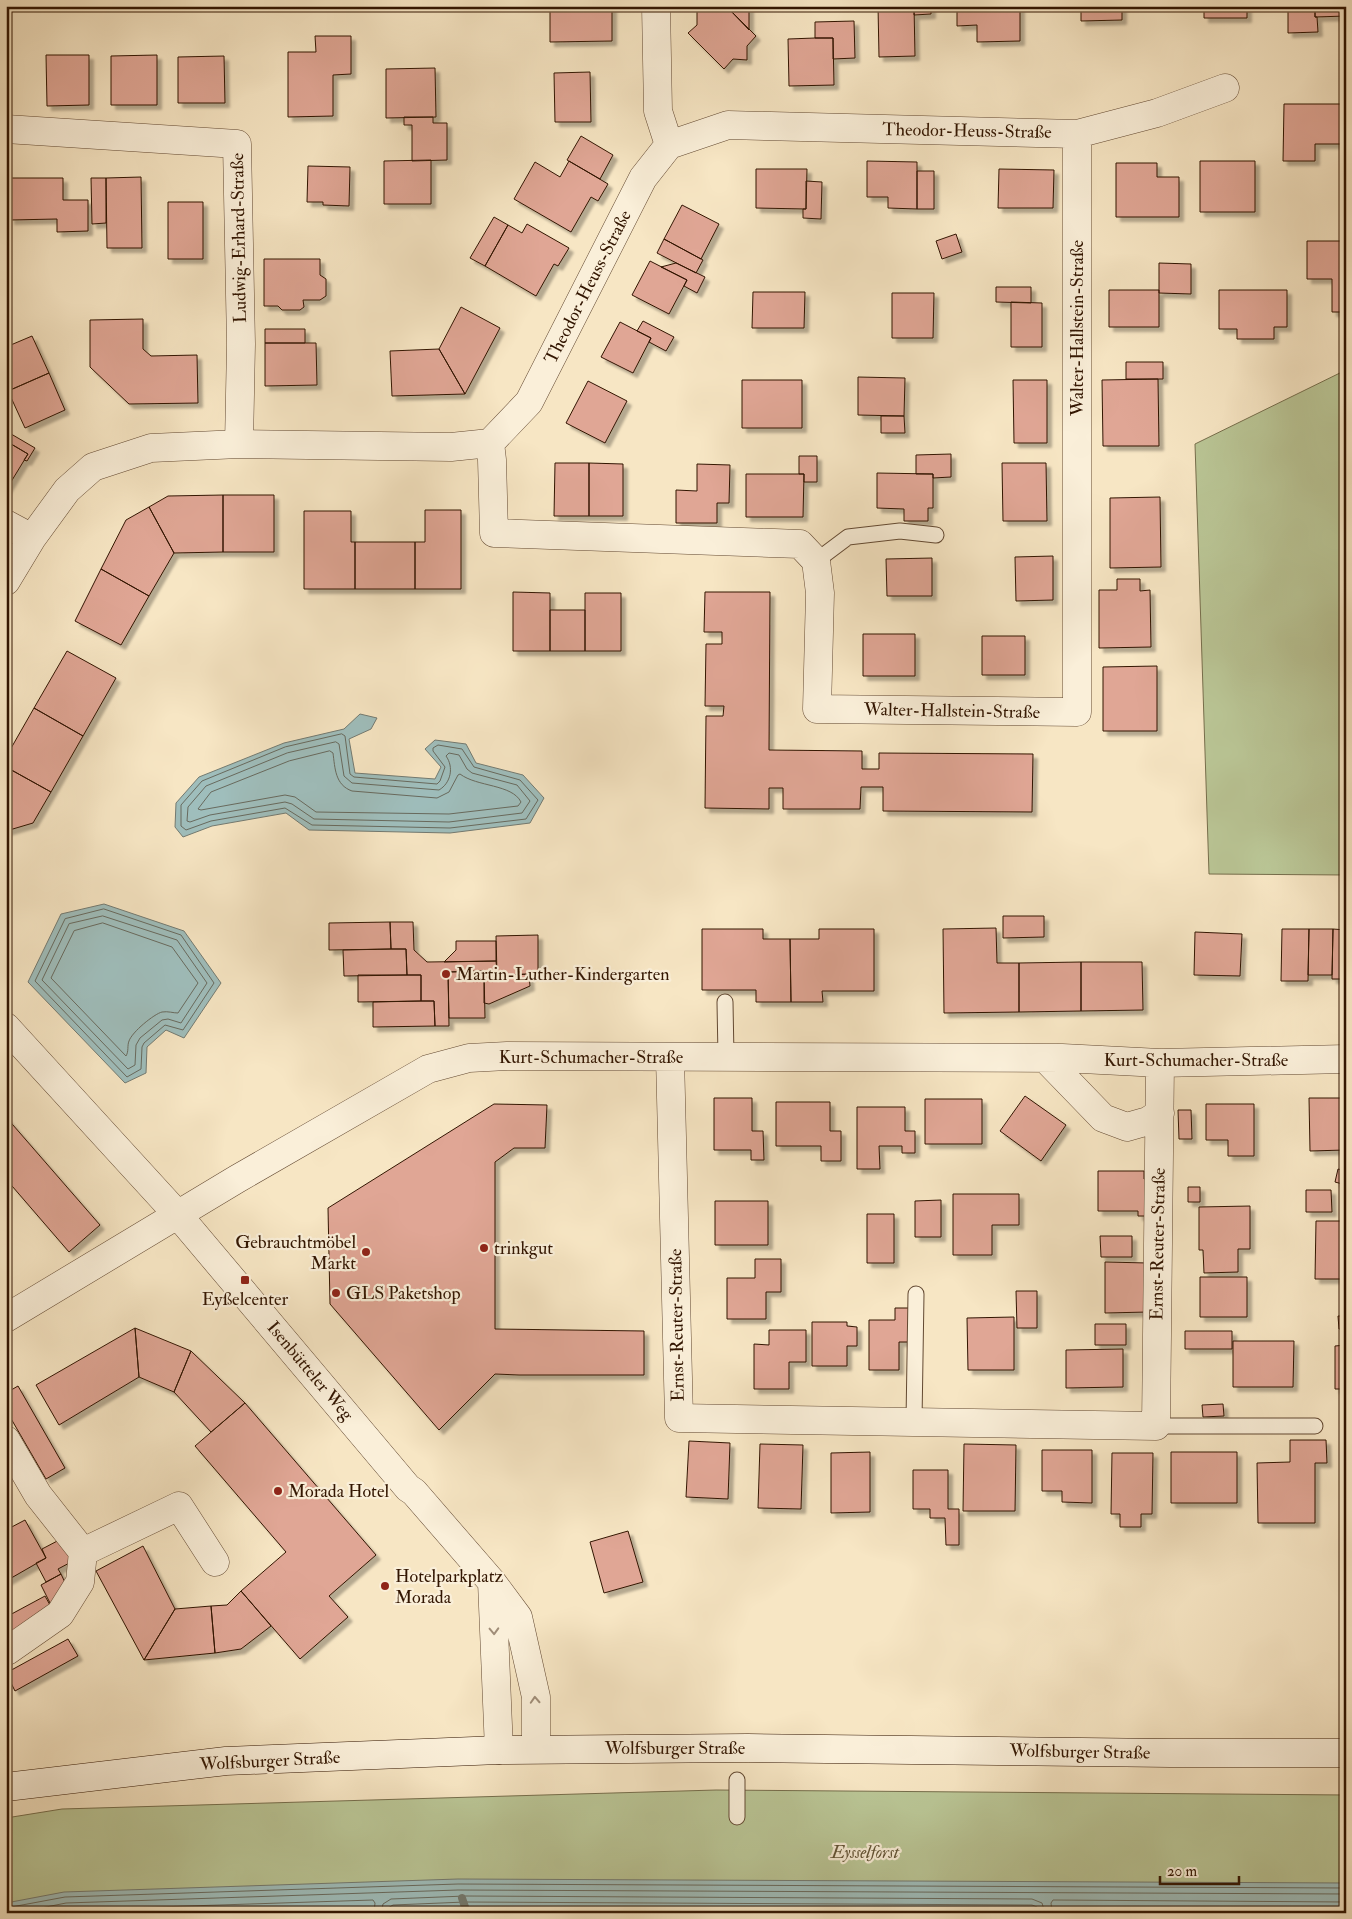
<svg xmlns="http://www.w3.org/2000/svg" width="1352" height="1919" font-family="'IM FELL Double Pica',serif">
  <defs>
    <filter id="shadow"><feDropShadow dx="4.5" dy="4.5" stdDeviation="1" flood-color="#0004"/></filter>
  </defs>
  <rect width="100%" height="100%" fill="#f7e6c4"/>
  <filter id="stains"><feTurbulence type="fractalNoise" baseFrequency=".004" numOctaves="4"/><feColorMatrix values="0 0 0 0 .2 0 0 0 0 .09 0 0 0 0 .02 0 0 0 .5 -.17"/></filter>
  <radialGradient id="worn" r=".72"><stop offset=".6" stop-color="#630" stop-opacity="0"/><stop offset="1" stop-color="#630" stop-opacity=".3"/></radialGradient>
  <path fill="#bac696" stroke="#766e4c" d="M1346 370V875L1209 874 1195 444Z
    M716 1790 1346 1795V1913H6V1818L62 1809Z"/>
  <path fill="#9fbebc" stroke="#737a71" d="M360 714 377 718 371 729 349 739 355 773 435 779 441 767 425 749 435 740 466 744 476 763 523 775 544 798 530 823 450 833 309 830 286 813 212 826 183 837 175 827 176 803 199 777 284 743 344 729Z
    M104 904 184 931 221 983 184 1038 166 1030 147 1047 146 1073 125 1083 28 982 61 914Z
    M458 1879 1346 1883V1912L465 1907 329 1913H6V1903L64 1892Z"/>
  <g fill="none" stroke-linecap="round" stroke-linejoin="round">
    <path stroke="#686a5e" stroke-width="1" d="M342 734 345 736 350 774 354 777 437 784 440 781 445 767 433 751V748L438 745 462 749 474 767 520 780 538 800 526 819 450 828 312 825 285 808 211 821 186 830 181 826V805L202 781 285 747Z
      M336 742 339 744 344 776 352 783 439 790C451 783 454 767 446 756L449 753 459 755 467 769 472 773 517 785 530 801 522 813 449 822 314 819 292 804 285 802 210 815 190 822 187 821 188 807 206 786 287 753Z
      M330 751 333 753C335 768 335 785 352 791L437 798 449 792 458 775 460 774C477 787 512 784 521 802L518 806 449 814 316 812 295 797 285 795 201 810 198 809 211 792 289 761Z
      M104 909 181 935 214 983 183 1030 165 1025 144 1043 142 1047 141 1069 127 1077 35 981 65 919Z
      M103 916 177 940 207 983 181 1023 168 1019 162 1020 140 1038 136 1045 135 1065 128 1069 42 980 69 924Z
      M103 923 172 947 198 983 178 1013C173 1013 168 1011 162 1012 154 1014 132 1032 129 1041 127 1046 129 1051 126 1056L51 978 74 931Z
      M6 1908 65 1897 458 1884 1346 1888
      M16 1913 66 1903 458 1890 1346 1894
      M54 1913 66 1910 373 1900 375 1903 374 1913
      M381 1913 383 1904 391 1899 465 1896 1032 1899 1042 1903 1045 1913
      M387 1913 388 1908 393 1905 465 1902 1032 1905 1037 1907 1038 1913
      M1052 1913 1051 1903 1053 1900 1346 1902"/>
    <path stroke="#737a71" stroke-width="8" d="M462 1898 467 1913"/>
  </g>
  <path fill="#e0a695" stroke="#321501" filter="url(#shadow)" d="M550 6H612V41L550 42Z
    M715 6H726L756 36 747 46V60L733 59 724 69 688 33 697 25V9H712Z
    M726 6H749V30Z
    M878 6H914L915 56 879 57Z
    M914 6H931V14L914 15Z
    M957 6H1020V41L977 42V25L957 26Z
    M1081 6H1122V20L1081 21Z
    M1204 6H1247V18H1204Z
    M1288 6H1315V17H1317L1318 32 1288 33Z
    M1315 6H1346V16L1315 17Z
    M854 21 855 58 833 59V38H815V22Z
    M315 36H351V74L333 75V116L288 117V52H316Z
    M815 38H833L834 85 789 86 788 39Z
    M46 55H89V105L47 106Z
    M157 55V105H111V56Z
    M224 56 225 103H178V57Z
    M435 68 436 117 386 118V69Z
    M590 72 591 122H555L554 73Z
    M1284 104H1346V144H1315V161H1283Z
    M404 117H433V123H447V160L412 161V125H404Z
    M581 136 613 155 600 179 567 160Z
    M431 160V204H384V161Z
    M569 161 608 184 598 201 591 197 571 232 514 199 535 162 560 177Z
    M867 161 917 162V209L888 208V197H867Z
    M1200 161H1255V212H1200Z
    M1116 163H1157V177H1179V217H1116Z
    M308 166 350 167 349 206 323 205V202H307Z
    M756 169H807L806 209 756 208Z
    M999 169 1054 170 1053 208H998Z
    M917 171H934V209H917Z
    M141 177 142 248H107L106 178Z
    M10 178H63V200H88V231L57 232V219L10 220Z
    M91 178H106V223L92 224Z
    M806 181 822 182 821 219 803 218V209H806Z
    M168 202H203V259H168Z
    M682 205 719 224 701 259 664 239Z
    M494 217 508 225 485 266 470 258Z
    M527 224 569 248 558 266 554 264 536 296 485 266 508 225 522 233Z
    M956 234 962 252 942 259 936 241Z
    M664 239 703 260 696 273 657 253Z
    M1307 241H1346V312H1332V279H1307Z
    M264 259H320V275L326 279V296L320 300H303L304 307 300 310H282L278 306H264Z
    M650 261 687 280 669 314 632 295Z
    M676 263 705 277 697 293 684 286 687 280 661 267Z
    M1159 263 1191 264V294L1159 293Z
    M996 287H1031V303L996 302Z
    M1109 290H1159V327H1109Z
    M1219 290H1287V327H1274V339H1237V329H1219Z
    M753 292H805L804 328H752Z
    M892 293H934L933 338H892Z
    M1011 302 1042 303V347H1011Z
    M461 307 500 328 465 394 439 349Z
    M143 319V349L151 356 197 355 198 403 129 404 90 367V320Z
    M643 321 674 337 666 351 649 342 651 338 637 331Z
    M620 322 651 338 633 373 601 357Z
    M265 329H305V343H265Z
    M32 336 49 373 8 391 6 386V347Z
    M265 343H316L317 385 265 386Z
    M439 349 465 394 392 396 390 351Z
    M1126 362H1163V379H1126Z
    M49 373 65 410 25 428 8 391Z
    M858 377 905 378 904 416 858 415Z
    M1158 379 1159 446H1103L1102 380Z
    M742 380H802V428H742Z
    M1013 380H1047V443H1014Z
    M588 381 627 401 605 443 566 423Z
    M881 416H904L905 433H881Z
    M6 431 35 448 27 461 24 460 28 454 6 441Z
    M6 441 28 454 6 490Z
    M951 454V477L933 478V474H916V455Z
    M799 456H817V482H804V474H799Z
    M555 463H589V516H554Z
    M589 463 623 464V516H589Z
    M1002 463H1046L1047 521H1003Z
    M697 464 730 465 729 503H717V523H676V490L697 491Z
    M877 473 933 474V508H928V521H904V509L877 508Z
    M746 474H804L803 517H746Z
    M223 495H274V552H223Z
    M223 495V552L174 553 149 507 168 496Z
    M1160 497 1161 567 1110 568V498Z
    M149 507 174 553 149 596 101 569 126 520Z
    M425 510H461V589H415V542H425Z
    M304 511H351V542H355V589H304Z
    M355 542H415V589H355Z
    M1053 556V600L1016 601 1015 557Z
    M932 558V596H887L886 559Z
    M101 569 149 596 121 645 75 621Z
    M1117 579H1140V591L1150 590 1151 647 1099 648V590H1117Z
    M513 592 550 593V651H513Z
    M705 592H770L769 750 862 751V769H879V753L1033 754 1032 812 883 811V787H861L860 809H783V788H769V809L705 808 706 716H723L724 706H705L706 644H722V632H704Z
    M585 593H621V651H585Z
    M550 610H585V651H550Z
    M863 634H915V676H863Z
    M982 636H1025V675H982Z
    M67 651 116 678 83 736 34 708Z
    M1157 666V731H1103V667Z
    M34 708 83 736 51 792 6 767V757Z
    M6 767 51 792 33 823 6 831Z
    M1003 916H1044V937L1003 938Z
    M390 922 391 949 329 950V923Z
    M390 922H413L414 950 427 962 496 961 497 975 529 974 530 986 489 1004 484 1003V971L448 972 449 1026H435L434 1001H421V975H407L406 949H391Z
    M996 928 997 963H1019V1012L944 1013 943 929Z
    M702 929H763V939H790L791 1002H756V990H702Z
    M819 929H874V991H822L823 1002H791L790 939H819Z
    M1282 929H1309L1308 981H1281Z
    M1309 929H1333L1332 975H1308Z
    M1333 929 1346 930V979H1332Z
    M1195 932 1242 934 1240 976 1194 975Z
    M538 935V974L497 975 496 936Z
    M456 941H496V961L444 962 456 950Z
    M391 949H406L407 975 344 976 343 950Z
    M1081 962V1011L1019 1012V963Z
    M1081 962H1142L1143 1010 1081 1011Z
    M484 971 485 1018H449L448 972Z
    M358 975H421V1001L358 1002Z
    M421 1001H434L435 1026 373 1027V1002Z
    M1025 1096 1066 1125 1041 1161 1000 1131Z
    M714 1098H752V1131H763L764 1160H751V1150H714Z
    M1309 1098H1346L1345 1150 1310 1151Z
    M925 1099H982V1144H925Z
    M776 1102H830V1131H841V1161H821V1146H776Z
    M494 1104 547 1105 545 1148H514L495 1162V1329L644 1331V1375H519L495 1374 439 1430 330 1304 328 1208Z
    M1206 1104H1254V1156H1228V1140H1206Z
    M857 1107H905V1131H915V1153H902V1146H879L880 1169H857Z
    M1178 1110H1191L1192 1139H1179Z
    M6 1117 100 1225 69 1252 6 1179Z
    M1338 1169 1346 1171V1185L1335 1182Z
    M1098 1171H1144V1179H1157V1216H1138V1211H1098Z
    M1188 1187H1200V1202H1188Z
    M1306 1190H1331L1332 1212H1306Z
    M953 1194H1019V1225H992V1255H953Z
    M941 1200V1237H915V1201Z
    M715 1201H768V1245H715Z
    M1250 1206V1249H1238V1272L1204 1273 1203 1250H1199V1207Z
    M867 1214H894V1263H867Z
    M1316 1221H1346V1279H1315Z
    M1100 1236H1132V1257H1101Z
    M755 1259H781V1292H766V1319H727V1278H755Z
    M1105 1262 1148 1263V1312L1105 1313Z
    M1200 1277H1247V1317H1200Z
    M1016 1291H1037V1328H1017Z
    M895 1308H909V1342H899V1370H869V1320H895Z
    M1338 1316H1346V1329H1339Z
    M1014 1317V1370H968L967 1318Z
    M812 1322H847V1326L857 1327V1346H847V1366H812Z
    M1095 1324H1126V1345H1095Z
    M135 1328 191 1351 174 1392 139 1377Z
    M135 1328 139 1377 59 1425 36 1385Z
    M769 1330H806V1362H789V1389H754V1344L769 1345Z
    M1185 1331H1232V1349H1185Z
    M1233 1341H1294L1293 1387H1233Z
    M1346 1345V1389H1335V1346Z
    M1123 1349V1387L1066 1388V1350Z
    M191 1351 245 1403 211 1432 174 1392Z
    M18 1386 65 1468 46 1479 6 1410V1393Z
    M245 1403 376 1555 329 1596 348 1617 300 1659 241 1591 286 1552 195 1446Z
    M1223 1404 1224 1416 1203 1417 1202 1405Z
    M1290 1440H1326L1327 1463H1315V1523H1258L1257 1463 1290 1462Z
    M689 1441 730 1443 728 1499 686 1497Z
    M760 1444 803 1445 801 1509 758 1508Z
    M964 1444 1016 1445 1015 1511H963Z
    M1042 1450H1092V1503L1062 1502V1491H1042Z
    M870 1452V1512L831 1513V1453Z
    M1171 1452H1237V1503H1171Z
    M1112 1453H1153L1152 1514H1141V1527H1120V1514H1111Z
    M913 1470H948V1509H959V1545H946L945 1518H930V1509H913Z
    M25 1520 46 1558 6 1581V1530Z
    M628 1531 643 1582 604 1593 590 1542Z
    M63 1538 75 1560 58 1569 61 1574 46 1582 36 1563 46 1558 42 1549Z
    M143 1546 175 1609 144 1660 96 1571Z
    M61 1574 70 1593 50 1603 41 1585Z
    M241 1591 271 1626 241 1649 215 1653 211 1606 227 1605Z
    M45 1596 55 1614 6 1642V1617Z
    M211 1606 215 1653 144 1660 175 1609Z
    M68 1639 78 1656 15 1691 6 1673Z"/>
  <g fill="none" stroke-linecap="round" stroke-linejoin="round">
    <g stroke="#634932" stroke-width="17">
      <path id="lane" d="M816 561 848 537 900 531 936 535
        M725 1002 726 1057
        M914 1421 916 1294
        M1156 1426H1315
        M737 1817V1780"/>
    </g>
    <g stroke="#634932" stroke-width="29">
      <path id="street" d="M656 6 658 111 669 145
        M6 129 237 144 241 344 239 444
        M490 443 492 460 494 533 800 544 816 561 820 593 817 709 1077 712V134
        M6 524 32 538
        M6 581 32 538 67 490 93 467 151 448 239 444 451 447 490 443 529 402 643 178 669 145 728 125 1077 134 1157 113 1225 88
        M6 1027 178 1215 408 1488 414 1492 492 1582 518 1617 536 1697V1749
        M670 1057 679 1418 1156 1426 1160 1063
        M1045 1058 1103 1118 1127 1127 1148 1121 1160 1113
        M6 1318 237 1179 428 1069 469 1058 507 1056 1062 1058 1160 1063 1346 1059
        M6 1440 38 1495 83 1552
        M492 1582 499 1750
        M7 1651 60 1614 80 1582 83 1552 179 1506 215 1562"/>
    </g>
    <g stroke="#321501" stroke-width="29">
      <path id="secondary" d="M6 1787 226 1761 499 1750 748 1748 1170 1753H1346"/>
    </g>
    <use href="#lane" stroke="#faefd9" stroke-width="15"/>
    <use href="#street" stroke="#faefd9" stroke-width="28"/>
    <use href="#secondary" stroke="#faefd9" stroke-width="28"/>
  </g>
  <defs><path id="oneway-chevron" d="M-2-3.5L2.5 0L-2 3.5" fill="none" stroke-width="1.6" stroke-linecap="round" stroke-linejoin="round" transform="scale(1.25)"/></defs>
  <g stroke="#a08d78">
    <use href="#oneway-chevron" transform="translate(494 1631) rotate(88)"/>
    <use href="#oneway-chevron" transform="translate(535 1700) rotate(-93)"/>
  </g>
  <g fill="#8f2418" stroke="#faefd9" stroke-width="2">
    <circle cx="446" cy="974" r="5"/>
    <circle cx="484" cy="1248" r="5"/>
    <circle cx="366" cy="1252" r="5"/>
    <rect x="240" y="1275" width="10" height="10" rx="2.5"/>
    <circle cx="336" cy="1293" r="5"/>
    <circle cx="278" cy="1491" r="5"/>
    <circle cx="385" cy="1586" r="5"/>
  </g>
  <g text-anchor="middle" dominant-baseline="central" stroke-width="4.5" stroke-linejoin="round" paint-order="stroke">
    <g font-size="18" fill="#321501" stroke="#faefd9">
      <text transform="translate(967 131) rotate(1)">Theodor-Heuss-Straße</text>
      <text transform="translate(239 238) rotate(-91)">Ludwig-Erhard-Straße</text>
      <text transform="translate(588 287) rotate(-63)">Theodor-Heuss-Straße</text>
      <text transform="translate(1077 328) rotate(-90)">Walter-Hallstein-Straße</text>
      <text transform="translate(952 711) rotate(1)">Walter-Hallstein-Straße</text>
      <text x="591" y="1057">Kurt-Schumacher-Straße</text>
      <text x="1196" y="1060">Kurt-Schumacher-Straße</text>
      <text transform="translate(1158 1244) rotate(-89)">Ernst-Reuter-Straße</text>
      <text transform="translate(677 1325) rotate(-91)">Ernst-Reuter-Straße</text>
      <text transform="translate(310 1371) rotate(50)">Isenbütteler Weg</text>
      <text x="675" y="1748">Wolfsburger Straße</text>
      <text transform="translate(1080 1752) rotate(1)">Wolfsburger Straße</text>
      <text transform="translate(270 1761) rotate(-3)">Wolfsburger Straße</text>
    </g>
    <g font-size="18" fill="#321501" stroke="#faefd9" text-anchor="start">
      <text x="456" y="974">Martin-Luther-Kindergarten</text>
      <text x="356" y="1242" text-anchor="end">Gebrauchtmöbel<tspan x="356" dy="21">Markt</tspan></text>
      <text x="494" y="1248">trinkgut</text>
      <text x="346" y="1293">GLS Paketshop</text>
      <text x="245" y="1299" text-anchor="middle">Eyßelcenter</text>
      <text x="288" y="1491">Morada Hotel</text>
      <text x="395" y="1576">Hotelparkplatz<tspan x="395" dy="21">Morada</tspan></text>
    </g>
    <g font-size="18" font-style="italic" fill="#625335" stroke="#faefd9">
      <text x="865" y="1852">Eysselforst</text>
    </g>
  </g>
  <rect width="1352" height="1919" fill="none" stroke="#f7e6c4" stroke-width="25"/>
  <rect x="8" y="8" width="1337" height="1904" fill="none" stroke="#321501" stroke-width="2.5"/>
  <rect x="12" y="12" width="1327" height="1894" fill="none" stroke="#321501"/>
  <path d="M1160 1876v8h79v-8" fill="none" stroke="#321501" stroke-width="2.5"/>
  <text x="1167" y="1876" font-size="15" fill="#321501" stroke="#faefd9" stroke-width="4" paint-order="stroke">20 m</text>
  <rect width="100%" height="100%" filter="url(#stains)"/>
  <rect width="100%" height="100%" fill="url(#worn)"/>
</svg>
